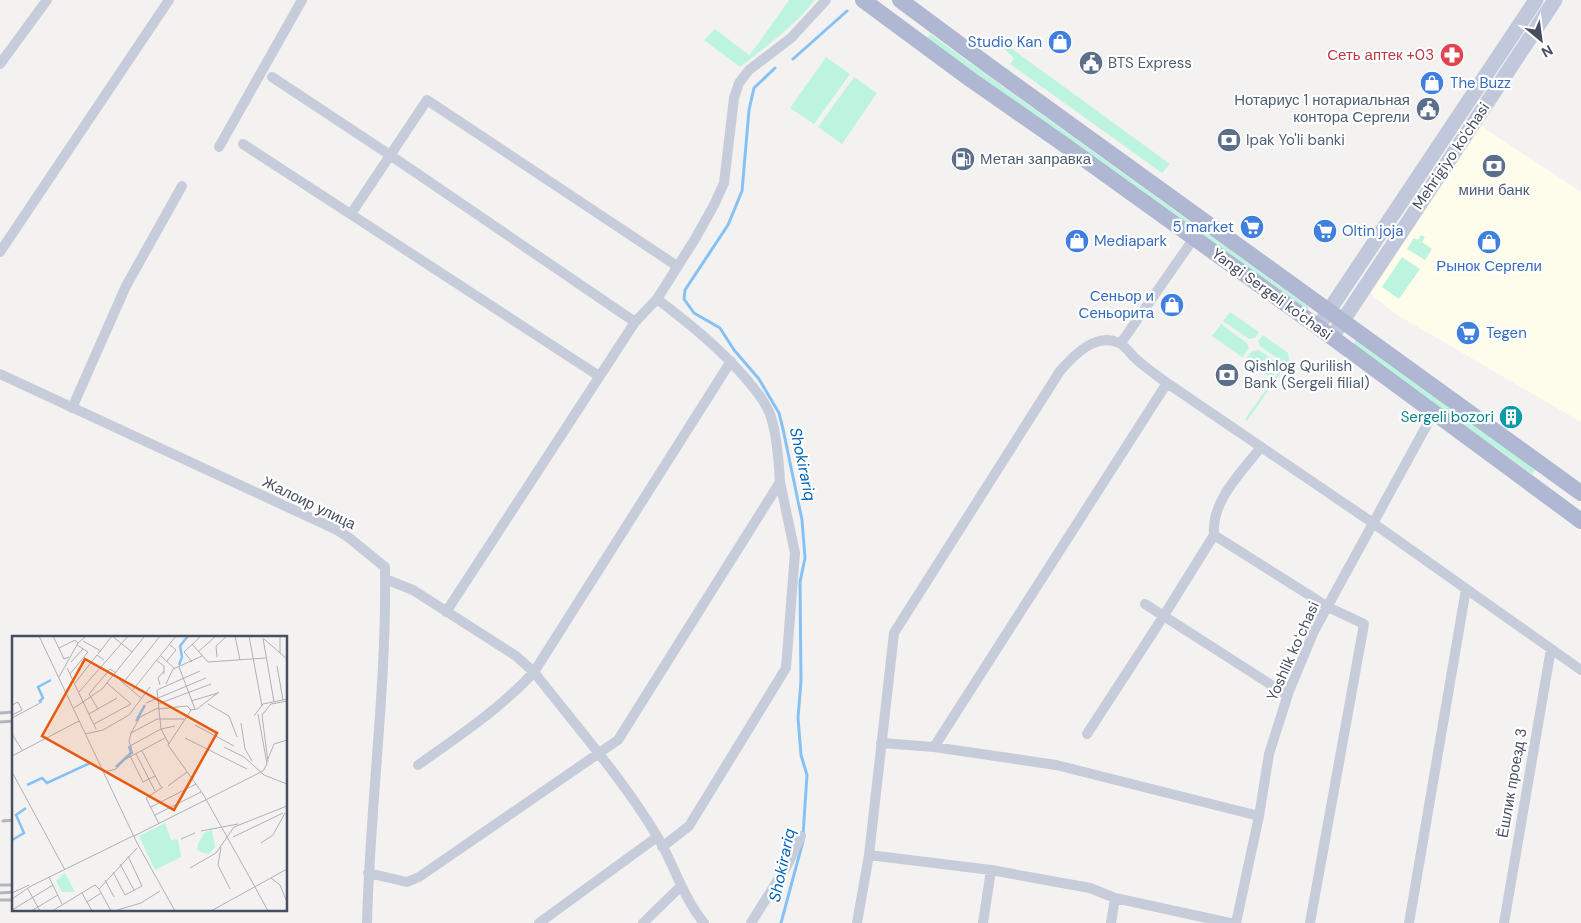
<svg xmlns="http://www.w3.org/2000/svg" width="1581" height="923" font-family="'DM Sans',sans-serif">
  <rect width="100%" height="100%" fill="#f4f2f1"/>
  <path fill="#fefdeb" d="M1469 118 1581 192V422L1394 313 1367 291Z"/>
  <path fill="#bdf4e0" d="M789 0H815C794 27 766 46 740 67L704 40 715 29 749 55 758 44Z
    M930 34 1309 307 1306 311 927 38Z
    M1004 43 1170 164 1162 173 1010 64 1014 58 1002 47Z
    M826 57 850 74 814 124 790 108Z
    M854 77 877 93 842 144 818 127Z
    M1421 235 1425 237 1422 242 1432 249 1425 260 1407 249 1414 238 1418 240Z
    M1402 257 1420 269 1399 299 1382 287Z
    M1230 312 1259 332 1255 338 1249 339 1223 321Z
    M1221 324 1247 343 1249 348 1242 357 1212 336Z
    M1263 335 1288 353 1289 361 1247 421 1245 419 1283 366 1284 363 1260 346 1258 341Z
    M1356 340 1536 469 1532 474 1352 345Z
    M1259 350 1280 365 1272 378 1245 360 1252 351Z"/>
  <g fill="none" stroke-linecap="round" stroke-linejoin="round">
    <path stroke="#86c1f5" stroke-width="3" d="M793 59 847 11
      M775 68 754 88 749 110 742 191 728 225 685 290 684 299 694 313 720 328 734 350 759 379 779 413 783 429 802 520 805 558 800 582 801 681 798 718 801 755 807 775 803 835
      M781 923 803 841"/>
    <path stroke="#c7ccda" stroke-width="10" d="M0 64 47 0
      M272 77 390 155 635 322
      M243 144 599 376
      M219 147 302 0
      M351 214 427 100 677 266
      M0 252 169 0
      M1121 343 1194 238
      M0 374 337 530 348 537 385 567C387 686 370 804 367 923
      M72 408 126 286 182 186
      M1214 535 1328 607 1364 624 1310 923
      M385 579 413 590 516 656 534 672C576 726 622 778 657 836 674 864 683 898 704 923
      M1145 604 1287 695
      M446 612 635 322 657 299 695 239 714 205 724 183 734 98 739 83 749 70 791 38 826 0
      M1087 734 1163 617 1214 535C1211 501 1241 473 1261 447
      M881 743 934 747 1056 765 1259 816
      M934 747 1167 383
      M418 765C459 736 500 709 534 672L731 361
      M662 847 689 826 786 668 795 553 780 482
      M869 855 991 870 1090 888 1115 898 1230 923
      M368 873 407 882 419 877 618 740 780 482C779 464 776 433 771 417 767 404 757 392 748 381 721 349 690 324 657 299
      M539 923 657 837
      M643 923 681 886
      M751 923 788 864 801 836
      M857 923 869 855 894 633 1060 371C1074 355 1096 332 1119 343 1126 346 1130 354 1136 359 1146 368 1156 375 1167 383L1373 523 1581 670
      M983 923 991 870
      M1111 923 1115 898
      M1236 923 1259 816 1269 754 1289 691 1314 631 1434 412
      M1409 923 1466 589
      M1504 923 1551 649"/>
    <path stroke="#c2c8db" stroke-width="15" d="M1318 327 1536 0
      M1332 337 1555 0"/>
    <path stroke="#afb7d2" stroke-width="16" d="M863 0 970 79 1059 141 1318 327 1581 521
      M900 0 985 63 1581 493"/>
    <path stroke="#b3b4bc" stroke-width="3" d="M0 713 14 712
      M0 722 14 721
      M3 821 14 820
      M0 885H14
      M0 893 14 892
      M0 900H14"/>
  </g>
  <defs>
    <g id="shop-disc" transform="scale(1.25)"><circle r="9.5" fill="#3f7fe0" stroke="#fff"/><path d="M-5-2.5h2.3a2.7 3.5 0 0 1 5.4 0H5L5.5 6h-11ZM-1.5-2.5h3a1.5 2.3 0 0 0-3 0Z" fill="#fff"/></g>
    <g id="pharmacy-disc" transform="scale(1.25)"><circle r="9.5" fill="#e0444e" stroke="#fff"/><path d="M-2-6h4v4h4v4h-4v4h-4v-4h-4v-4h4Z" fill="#fff"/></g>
    <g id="civic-disc" transform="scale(1.25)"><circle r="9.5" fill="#5c6f8a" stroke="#fff"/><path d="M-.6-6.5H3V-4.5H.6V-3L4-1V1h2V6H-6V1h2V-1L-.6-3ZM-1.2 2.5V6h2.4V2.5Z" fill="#fff"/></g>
    <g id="bank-disc" transform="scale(1.25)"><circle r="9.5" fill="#5c6f8a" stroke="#fff"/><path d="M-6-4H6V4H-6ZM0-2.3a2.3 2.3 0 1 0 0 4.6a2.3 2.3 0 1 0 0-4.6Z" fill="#fff"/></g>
    <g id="fuel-disc" transform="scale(1.25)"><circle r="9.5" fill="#5c6f8a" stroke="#fff"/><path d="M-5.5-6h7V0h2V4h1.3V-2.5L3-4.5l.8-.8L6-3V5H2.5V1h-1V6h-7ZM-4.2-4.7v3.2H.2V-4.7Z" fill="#fff"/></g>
    <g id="supermarket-disc" transform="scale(1.25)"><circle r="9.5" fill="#3f7fe0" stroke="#fff"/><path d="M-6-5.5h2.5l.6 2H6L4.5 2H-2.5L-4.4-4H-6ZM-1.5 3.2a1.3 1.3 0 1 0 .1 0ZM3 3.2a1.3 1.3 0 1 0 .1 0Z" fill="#fff"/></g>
    <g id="building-disc" transform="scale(1.25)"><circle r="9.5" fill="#0f9aa8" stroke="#fff"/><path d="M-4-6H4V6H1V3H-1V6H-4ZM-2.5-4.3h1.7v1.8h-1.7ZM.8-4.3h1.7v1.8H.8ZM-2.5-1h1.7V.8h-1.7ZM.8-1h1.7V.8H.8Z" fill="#fff"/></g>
  </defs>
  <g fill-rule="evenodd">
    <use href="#shop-disc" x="1060" y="42"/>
    <use href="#pharmacy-disc" x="1452" y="55"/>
    <use href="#civic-disc" x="1091" y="63"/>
    <use href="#shop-disc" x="1432" y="83"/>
    <use href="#civic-disc" x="1428" y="109"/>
    <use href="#bank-disc" x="1229" y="140"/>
    <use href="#fuel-disc" x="963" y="159"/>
    <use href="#bank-disc" x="1494" y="166"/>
    <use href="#supermarket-disc" x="1252" y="227"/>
    <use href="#supermarket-disc" x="1325" y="231"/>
    <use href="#shop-disc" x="1077" y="241"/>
    <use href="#shop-disc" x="1489" y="242"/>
    <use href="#shop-disc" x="1172" y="305"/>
    <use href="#supermarket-disc" x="1468" y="333"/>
    <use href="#bank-disc" x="1227" y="375"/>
    <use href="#building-disc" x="1511" y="417"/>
  </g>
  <g text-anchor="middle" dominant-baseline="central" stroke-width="4.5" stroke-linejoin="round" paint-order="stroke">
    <g font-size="15" fill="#366cbe" stroke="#fff" text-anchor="start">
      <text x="1042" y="42" text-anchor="end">Studio Kan</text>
      <text x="1450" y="83">The Buzz</text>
      <text x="1234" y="227" text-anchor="end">5 market</text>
      <text x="1342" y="231">Oltin joja</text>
      <text x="1094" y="241">Mediapark</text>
      <text x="1489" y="266" text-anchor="middle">Рынок Сергели</text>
      <text x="1154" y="296" text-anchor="end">Сеньор и<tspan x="1154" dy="17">Сеньорита</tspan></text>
      <text x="1486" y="333">Tegen</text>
    </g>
    <g font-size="15" fill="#be3a42" stroke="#fff" text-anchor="end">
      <text x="1434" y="55">Сеть аптек +03</text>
    </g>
    <g font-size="15" fill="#4e5e75" stroke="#fff" text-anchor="start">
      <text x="1108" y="63">BTS Express</text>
      <text x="1410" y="100" text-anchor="end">Нотариус 1 нотариальная<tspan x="1410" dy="17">контора Сергели</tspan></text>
      <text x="1246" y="140">Ipak Yo'li banki</text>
      <text x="980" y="159">Метан заправка</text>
      <text x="1494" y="190" text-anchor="middle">мини банк</text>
      <text x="1244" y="366">Qishlog Qurilish<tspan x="1244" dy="17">Bank (Sergeli filial)</tspan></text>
    </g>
    <g font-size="15" fill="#474e61" stroke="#fff">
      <text transform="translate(1451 156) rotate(-56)">Mehrigiyo ko'chasi</text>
      <text transform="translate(1272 294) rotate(36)">Yangi Sergeli ko'chasi</text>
      <text transform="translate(309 503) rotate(26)">Жалоир улица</text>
      <text transform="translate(1293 651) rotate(-66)">Yoshlik koʻchasi</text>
      <text transform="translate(1512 783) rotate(-80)">Ёшлик проезд 3</text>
    </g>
    <g font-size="15" fill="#0d838f" stroke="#fff" text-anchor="end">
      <text x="1494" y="417">Sergeli bozori</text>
    </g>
    <g font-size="16" font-style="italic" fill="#0063bb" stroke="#fff">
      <text transform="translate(803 464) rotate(78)">Shokirariq</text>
      <text transform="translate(782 865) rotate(-78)">Shokirariq</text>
    </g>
  </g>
  <g transform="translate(12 636)">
    <rect width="275" height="275" fill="#f4f2f1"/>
    <path d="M153 187 159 204 166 203 169 221 143 234 127 200ZM200 194 203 211 197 218 192 217 185 214 186 208 192 197ZM53 237 63 256H50L44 245Z" fill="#bdf4e0"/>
    <path fill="none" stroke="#86c1f5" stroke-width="2.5" d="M167 29 170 21 168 10 176 0M27 66 31 62 26 51 39 44M124 85 133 69M104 131 119 117 117 110M15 149 30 142 35 147 78 127M0 204 12 197 4 179 14 172"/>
    <path fill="none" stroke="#afb0b7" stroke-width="1" d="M27 0 125 207 163 275M41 0 52 23 57 21M100 0 120 16M223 0 228 24M237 0 250 70M268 0V17M251 2 262 66M252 3 275 23M71 5 89 15M180 8 196 26 254 22M47 12 63 4 66 7M186 16 204 0M86 18 100 0M148 19 163 33M205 21 204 10 215 0M144 24 152 30V38M155 25 164 14 157 8M59 26 71 13M180 26 172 16 189 0M265 30 271 64M167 31 183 73M55 32 84 93M58 38 76 16 65 9M102 39 129 62M47 41 66 7 74 0M63 47 85 19 92 24M95 47 119 68M111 47 148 0M154 48 161 33 190 20M148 49 146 42 152 35M120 55 164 0M67 56 116 0M207 56 185 73 179 74 156 109 191 158 243 251M179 65 206 57M134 67 194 42M146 68 199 48M196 68 217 80 225 101M0 69 6 66 10 74 0 79M62 72 90 53 133 0M86 73 77 58 98 33 104 37M146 73 175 70 179 74M77 78 105 62M242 80 251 68 275 63M0 82 30 66M229 87 233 113 240 125M82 88 119 68M183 89 222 110M119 97 128 81 146 72M0 98 10 114M73 98 91 94 117 79 138 51M173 102 235 133M157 108 149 93 145 54 188 35M118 110 149 93 163 90M212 111 232 121 252 139 275 148M130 115 149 151M121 118 117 105 119 97 145 83H172M124 118 143 155M0 120 67 85M118 120 131 146 143 140M256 123 262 108 275 104M256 126 250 79 259 68 275 65M0 136 53 234M92 136 104 133 112 124 153 102M156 150 175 136M139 171 184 148M143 179 189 156M147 188 134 162 151 151M189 195 226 188M122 200 251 135 255 128 246 78M221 201 271 177M169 203 183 197M249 207 261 199 273 177M209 211 206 229 218 253M108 228 122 254M178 232 204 217 222 191 275 170M101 236 113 259 130 250 116 220M37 241 50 268M259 242 268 249 275 266M93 244 102 261M243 251 256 275M16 253 28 275M0 257 17 249M70 257 80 275M0 263 19 250 121 200M75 266 89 257M0 274 41 249M19 275 46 259M40 275 83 249 87 253M99 275 87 253 125 212M102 275 129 267 148 255M199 275 275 233"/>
    <path fill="#e8590c" fill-opacity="0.15" stroke="#e8590c" stroke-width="2.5" d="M73 23 205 97 162 174 30 100Z"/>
    <rect width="275" height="275" fill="none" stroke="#474e61" stroke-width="2.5"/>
  </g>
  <g transform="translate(1541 40) rotate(151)" stroke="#ffffff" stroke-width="4" paint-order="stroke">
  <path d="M0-4L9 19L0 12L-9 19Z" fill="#474e61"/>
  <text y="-8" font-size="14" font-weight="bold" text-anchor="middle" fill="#474e61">N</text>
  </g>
</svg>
